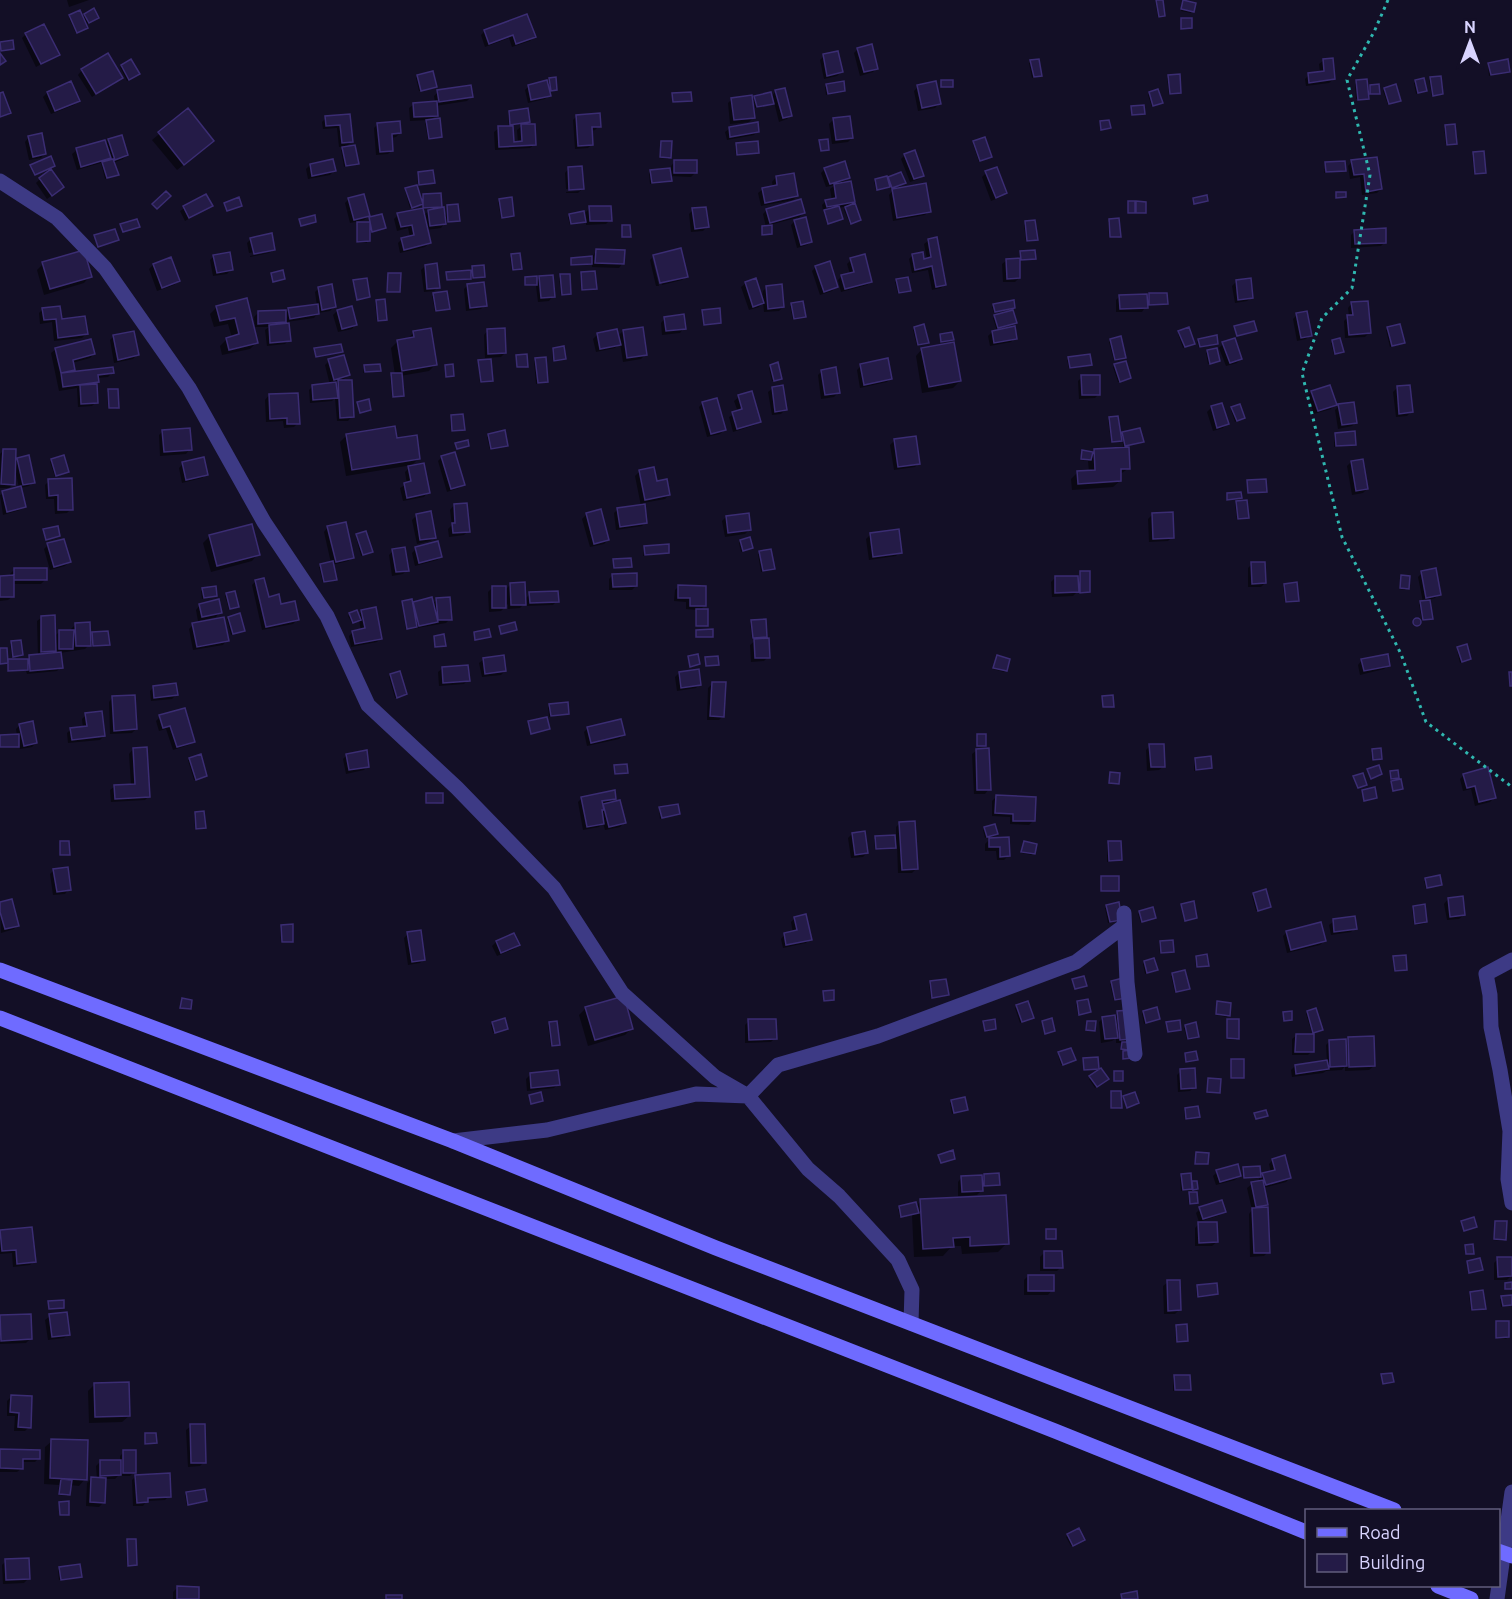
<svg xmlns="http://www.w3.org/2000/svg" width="1512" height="1599" font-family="Ubuntu,sans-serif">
  <rect width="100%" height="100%" fill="#130f26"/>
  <path fill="#0007" fill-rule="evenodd" d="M67 0H89L69 7Z
    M1155 0H1161L1164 15 1162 17 1158 18Z
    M1184 2 1192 11 1191 13 1181 11Z
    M85 15 96 19 85 25V29L76 33 69 18 70 16 82 17Z
    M485 31 534 37 530 41 512 47 509 38 485 47 481 35Z
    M26 34 58 55 36 67 22 38Z
    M858 49 877 68 873 72 860 76 854 53Z
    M824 56 841 72 837 76 824 79 820 60Z
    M1037 60 1041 75 1032 78 1029 63Z
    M1324 60 1334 79 1329 83 1306 86 1305 79 1309 75 1320 73 1319 64Z
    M1489 64 1509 71 1489 76 1488 66Z
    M122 66 136 76 127 81 120 67Z
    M82 70 121 78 92 97 78 75Z
    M418 76 433 88 419 91 416 78Z
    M1169 77 1180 93 1178 94 1169 95 1167 78Z
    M1431 78 1442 94 1440 95 1432 97 1429 80Z
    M550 79 556 89 548 92 549 95 545 99 528 103 525 90 529 86 548 82Z
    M1357 82 1366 91 1371 86 1378 93 1367 95V98L1356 99 1355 84Z
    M1415 82 1426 90 1424 92 1416 94 1414 83Z
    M827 85 844 91 826 95 825 87Z
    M918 87 939 104 935 108 918 111 914 91Z
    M1385 89 1399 101 1388 105 1383 91Z
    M776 91 791 115 787 119 779 122 774 102 770 105 755 108 754 100 752 101 755 97H771Z
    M438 92 471 97 467 101 435 106 436 115 430 121 441 137 428 140 425 123 429 120 410 121 409 108 414 104 435 103 434 96Z
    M47 93 78 101 74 105 51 114 43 97Z
    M1150 93 1161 103 1152 107 1148 95Z
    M673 95 690 100 672 103Z
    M732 99 753 118 749 122 730 124 728 103Z
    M187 111 205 148 177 170 152 140Z
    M509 112 528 122 524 126 535 144 530 148 495 150 494 132 499 128 509 127 508 114ZM524 124 517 130 518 143 512 144 511 125Z
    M349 115 351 142 345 148 357 163 344 167 341 150 346 146 339 147 337 128 323 129 322 122 326 118Z
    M577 116 599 126 595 130 591 131 592 144 588 148 575 149 573 120Z
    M833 120 852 138 848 142 832 144 829 124Z
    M378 124 400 133 396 137 391 138 392 150 388 154 376 155 374 128Z
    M1446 127 1456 144 1454 145 1446 146 1444 128Z
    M730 128 758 131 754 135 727 140 725 132Z
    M29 137 45 153 41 158 29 160 25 142Z
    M109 140 127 155 123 159 113 163 115 176 105 179 101 163 77 170 72 154 77 150 105 144Z
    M661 142 669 157 668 159 659 158Z
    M974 143 991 157 979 162 973 144Z
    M736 145 758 152 736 156 735 146Z
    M1474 154 1485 172 1483 174 1474 175 1472 155Z
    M905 155 923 175 919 179 910 182 901 159Z
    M675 161 695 173 691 177 670 176 669 182 650 184 649 173 651 171 671 169V166Z
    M1352 162 1381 189 1377 193 1362 195 1360 177 1350 179 1348 166Z
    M1326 163 1344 170 1324 173Z
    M310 165 334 171 330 175 308 179 306 169Z
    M569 168 582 189 580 191V188L566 189 565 173Z
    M825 169 848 178 842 184 854 201 848 207 858 221 850 224 844 210 848 206 838 208 841 219 827 224 824 213 827 209 823 210 822 205 826 201 832 200 830 189 835 185 826 187 821 173Z
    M418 173 433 182 418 185 417 175Z
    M986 173 1005 193 1001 197 991 201 982 177Z
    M776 177 797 196 793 200 761 206 758 193 763 189 773 187 772 182Z
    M889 178 902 184 891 189 889 185 886 188 876 190 874 182 875 180 886 181Z
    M40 179 58 191 47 199 36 183Z
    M406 190 420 199 423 195 440 207 437 210 444 215H446L447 206 458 221 445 223 441 228 426 230 429 243 425 247 400 253 398 243 402 239 410 237 408 228 397 231 394 219 398 215 423 216 431 209H422V203L410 208 405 191Z
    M893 190 929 211 925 215 893 221 889 195Z
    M580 191 578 193H566V192Z
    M205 196 211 206 185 221 180 211Z
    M349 199 368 216 364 220 350 223 345 203Z
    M500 200 513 215 511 217 501 218 498 202Z
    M1129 203 1134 206 1137 203 1144 213 1143 214H1127Z
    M590 208 610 220 606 224 586 225V220L583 223 570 225 568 217 570 215 584 214Z
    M693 210 707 227 703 231 691 232 689 214Z
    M767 210 803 213 796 221 811 241 807 245 797 248 791 225 799 217 770 225 771 234 761 236V229L766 227 763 214Z
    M370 218 384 228 368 233 367 243H356V225L369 224Z
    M1110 221 1119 236 1117 238H1109L1108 222Z
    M1026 223 1036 239 1034 241 1026 242 1024 225Z
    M1355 231 1385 242 1381 246 1351 248V235Z
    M251 239 274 249 271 252V249L249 253 247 243Z
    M929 240 945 284 941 288 932 290 928 270 912 273 909 259 913 255 923 260 927 259 924 244Z
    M680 250 686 276 682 280 662 285 655 257H653Z
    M596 251 623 263 619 268 592 267V262L589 265 570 266 571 260 592 257Z
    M271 252 269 253 250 257V256Z
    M1021 252 1034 258 1018 261 1019 278 1015 282H1003L1002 264 1007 260H1020Z
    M214 256 231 270 227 274 213 276 210 260Z
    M511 256 520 268 519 270 512 271 510 258Z
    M652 258 659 286H656L650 260Z
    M171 259 178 281 174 285 157 291 149 269 153 265Z
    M851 260 871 281 867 285 841 292 838 280 842 276 850 274 847 264Z
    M43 264 90 276 84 283 44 295 37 270Z
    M425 266 438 287 434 291 424 292 421 270Z
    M816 267 836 287 832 291 820 295 812 271Z
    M472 268 484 276 471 279V276L468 280 446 281 447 273 471 272Z
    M581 273 595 288 594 290 581 291 580 275Z
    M388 274 399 292 397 293H386Z
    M561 276 570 294 568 295 561 296 559 278Z
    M525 278 536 282 540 278 553 296 549 301 538 302 536 286H524Z
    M897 280 909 291 907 292 898 294 895 282Z
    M1236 282 1252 297 1247 301 1235 303 1232 286Z
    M746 283 762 301 763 291 767 287 783 307 779 311 764 312 763 302 759 307 749 310 741 287Z
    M468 285 485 305 481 309 466 311 464 289Z
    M319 288 334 307 330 311 318 313 314 318 286 322 289 340 285 344 267 346 265 330 269 327H255L254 317 258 313 285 314 289 310 317 306 315 292Z
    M434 295 449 308 435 312 432 296Z
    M1149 295 1166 303 1146 306 1142 312H1116V300L1120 296 1146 298Z
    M246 300 256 343 250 349 222 355 220 346 227 339 232 338 228 324 214 327 210 314 217 307Z
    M376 301 386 319 384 321 377 322 375 303Z
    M1352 303 1369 333 1365 337 1345 338 1344 321 1349 316 1348 308Z
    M792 305 804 316 803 318 793 320 790 306Z
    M994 305 1014 307 994 313 992 307Z
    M43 309 60 321 86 334 82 338 54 341 52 322 40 324 39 313Z
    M337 311 356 324 352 329 338 332 333 315Z
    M703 311 719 323 703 325 702 313Z
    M1297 315 1310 335 1306 339 1297 341 1293 319Z
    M995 317 1015 323 1000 328V330L1015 338 1011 342 990 346 988 336 992 332 997 331 993 318Z
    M665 318 684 328 680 333 662 335 661 323Z
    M915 328 927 343 926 344 917 346 913 330Z
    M1388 329 1403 343 1402 344 1390 347 1386 330Z
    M488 330 505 353 501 357 485 358 484 335Z
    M623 331 645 355 641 359 623 362 620 343 615 348 596 352 593 339 597 335 617 337Z
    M414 332 436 364 429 371 400 376 402 395 392 397 390 376 395 375 391 348 397 342 407 340Z
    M1179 332 1191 345 1183 348 1178 334Z
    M114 336 137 355 133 359 114 363 110 340Z
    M1111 340 1125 357 1123 359 1114 361 1109 342Z
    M1199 340 1217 343 1199 348 1197 342Z
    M1339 340 1342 352 1334 355 1331 343Z
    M1223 344 1241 358 1237 363 1226 366 1219 348Z
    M56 349 94 354 90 358 72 363 74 369 69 374 112 373 108 377 97 378V382L93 386 96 402 92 406 78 407 77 388 59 391 51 353Z
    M553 349 564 359 553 362 552 351Z
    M922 349 960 381 953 388 922 393 916 356Z
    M1207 352 1218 360 1208 364 1206 353Z
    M517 356 526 366 525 368H516Z
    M1069 358 1090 365 1069 369 1067 360Z
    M536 359 547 382 545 383 536 384 534 361Z
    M329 361 348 375 341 382 352 416 348 421H337L335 398 332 401 310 403 309 390 313 386 330 385 325 365Z
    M479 362 491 380 490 382 480 383 478 363Z
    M365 366 379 370 363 373Z
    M771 366 781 378 779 380 772 381 769 368Z
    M861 366 891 378 887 382 860 388 857 370Z
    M1115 366 1129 378 1118 382 1113 367Z
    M822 371 838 393 834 397 821 399 818 375Z
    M1082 377 1099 394 1095 398 1079 399 1078 381Z
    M773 388 785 410 781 414 772 415 768 392Z
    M1397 388 1411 412 1407 416 1396 417 1393 392Z
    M109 391 117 407 116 409H108L107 392Z
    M1312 392 1335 404 1331 409 1314 414 1308 396Z
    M269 395 298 423 294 427 284 428 283 421 266 422 265 400Z
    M739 397 759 421 755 425 733 432 729 417 738 412 734 401Z
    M703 403 724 430 720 434 707 437 699 407Z
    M1339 406 1356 422 1352 426 1338 429 1335 410Z
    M1211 408 1227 424 1223 428 1213 431 1207 412Z
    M1232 408 1244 418 1235 422 1231 410Z
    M452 417 463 429 461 431 451 432 450 419Z
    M1110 418 1119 437 1123 433 1142 441 1127 446 1129 468 1119 475 1120 481 1113 487 1072 490 1071 479 1078 472H1089L1088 461 1080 460 1082 452 1092 453 1095 450 1124 449 1122 439 1111 441 1108 420Z
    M163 431 190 449 186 454 160 456 159 435Z
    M1335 434 1355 444 1334 447V436Z
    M347 435 396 440 419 458 410 467 428 492 424 497 403 501 400 488 407 484 405 472 412 465 346 476 340 442Z
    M489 435 507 445 490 450 487 437Z
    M894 441 919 463 915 467 894 470 890 445Z
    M4 450 14 463 18 459 33 482 29 486 20 488 24 506 20 510 3 515 0 495 19 488 15 469 13 484 9 488H0V454Z
    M442 457 463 484 459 488 447 492 438 461Z
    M52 460 67 472 55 477 50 462Z
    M1351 462 1367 489 1363 493 1352 495 1347 466Z
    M183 464 206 474 202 478 182 483 179 468Z
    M639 472 669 495 665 499 643 503 646 522 642 526 616 530 614 513 618 509 641 506 635 476Z
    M49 481 71 509 67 513 55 514 54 499H46L45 485Z
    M1248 482 1266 492 1247 494Z
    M1236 502 1247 517 1245 519 1237 520 1235 504Z
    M454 505 468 531 464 535 449 537 448 529 452 525 450 510Z
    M587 514 608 540 604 544 590 547 582 519Z
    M1152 515 1172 537 1168 541 1149 542 1148 519Z
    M416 516 434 537 430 541 417 544 412 520Z
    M726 517 750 529 745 534 725 537 722 521Z
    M328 527 352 557 348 561 332 565 335 579 323 583 319 567 331 563 324 532Z
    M357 535 371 552 369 554 361 556 356 537Z
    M870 535 900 552 896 556 869 560 866 539Z
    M210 536 258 554 252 561 211 572 203 543Z
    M741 541 752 548 741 552 739 543Z
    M48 545 69 562 65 566 50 570 44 549Z
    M645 548 668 553 643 556Z
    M416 549 441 556 437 560 415 566 412 553Z
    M393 551 407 570 403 574 392 576 389 555Z
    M760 553 773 569 771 570 761 572 758 554Z
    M614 561 630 566 613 569Z
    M1252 564 1265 583 1261 587H1248V568Z
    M14 570 45 580 41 584H12L13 596 8 600 0 601V577H10V574Z
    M1080 573 1089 592 1087 593 1079 594V590L1073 596 1052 597 1051 582 1055 578 1079 577Z
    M1422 573 1439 594 1435 598 1429 600 1431 618 1422 621 1419 604 1423 602 1418 577Z
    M613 575 636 586 632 590H609V579Z
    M1401 577 1407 588 1405 590 1399 589Z
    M256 581 267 599 297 620 293 624 262 630 252 585Z
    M511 584 524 600 530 594 557 601 553 605 526 606V602L520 608 508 609V604L501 611 489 612 488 592 492 588 504 591Z
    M1285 585 1297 600 1296 602 1285 603 1283 587Z
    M679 586 704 606 699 611 707 626 705 627H695V612L697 610 686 609V602L674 601 675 590Z
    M203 589 215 595 202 599 201 591Z
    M227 594 237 606 236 608 229 610 225 596Z
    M437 600 450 619 446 623 406 630 402 604 403 603 411 606 414 604H432Z
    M200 605 220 612 216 617 198 621 196 610Z
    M362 611 381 638 377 642 351 647 349 636 353 632 361 631 359 620 352 623 348 616 350 614 358 616Z
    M42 617 54 637 60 631 71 632V629L75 625 89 637 92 634 108 644 92 647 91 643 85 649 60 653 61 667 57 671 27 674 26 671H7L8 661 26 660 30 657 38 656 37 621Z
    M229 618 243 631 241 632 231 635 227 619Z
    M1415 620 1419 621 1416 626 1413 625Z
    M752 621 765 636 762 640 768 657 764 661 751 662 750 645 757 639H752L750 623Z
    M193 625 227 640 223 645 193 650 189 629Z
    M12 642 21 655 20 657H12L10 644Z
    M1458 648 1470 659 1468 660 1460 663 1457 650Z
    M997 657 1006 671 1004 672 993 669Z
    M484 659 505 671 501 675 482 677 479 663Z
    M1362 660 1389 665 1384 669 1360 675 1358 665Z
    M443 668 468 680 464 684 439 686 438 672Z
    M679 673 700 684 696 688 677 691 675 677Z
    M391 675 405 694 403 696 395 698 389 677Z
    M713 683 723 716 719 720H707L708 688Z
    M154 687 176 695 172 699 151 701 150 691Z
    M113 697 136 729 132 733 110 734 109 702Z
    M1103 697 1112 707 1110 708H1102Z
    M550 705 568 713 549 717 548 707Z
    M86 715 104 736 100 740 68 743 67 733 71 729 83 728 82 719Z
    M160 717 194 741 189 745 173 750 166 729 159 731 156 721Z
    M20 725 36 743 32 747 20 749 19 745 16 748H0V736H17L16 729Z
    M588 728 623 735 619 739 587 746 584 732Z
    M1150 746 1164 766 1159 770 1147 771 1146 750Z
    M133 749 149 796 145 800 111 802 110 790 115 786 131 785 129 754Z
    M977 750 989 789 985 794H974L972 754Z
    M1373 751 1380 759 1379 760 1372 761 1371 752Z
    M347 755 368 766 364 770 346 774 343 759Z
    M190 759 205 776 204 777 194 780 188 760Z
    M1195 759 1211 768 1194 771V761Z
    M615 767 627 773 614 775Z
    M1464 775 1494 798 1490 802 1475 806 1471 789 1463 791 1460 779Z
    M427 794 442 803 425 804Z
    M996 797 1033 821 1029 825 1010 824V817L992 816V801Z
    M582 798H615L608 805 624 823 620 827 605 830 603 823 599 827 583 830 578 802Z
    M660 809 678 814 660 819 659 810Z
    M195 814 204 828 202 829 195 830 194 815Z
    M900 823 916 869 912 873H898L897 845 893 849 875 850 874 839 896 836V827Z
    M994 826 996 833 985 838 983 830Z
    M852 834 867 853 863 857 851 858 848 838Z
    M1008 839V856L1004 860H997L996 851H985V844L989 840Z
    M1109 842 1120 860 1118 861 1107 862V844Z
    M60 843 68 855 66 856H59Z
    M1024 843 1033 853 1032 855 1021 853Z
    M54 870 69 889 65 894 53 895 50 874Z
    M1101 878 1117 890 1100 892Z
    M1426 880 1440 885 1426 889 1424 881Z
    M1254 894 1269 907 1256 911 1252 896Z
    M1448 899 1464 915 1459 919 1447 920 1444 904Z
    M0 904 18 925 14 929 1 933Z
    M1182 905 1196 918 1194 919 1184 921 1181 907Z
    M1107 907 1119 921 1108 923 1105 908Z
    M1413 907 1425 922 1424 924 1414 925 1412 909Z
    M1140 913 1154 918 1141 923 1138 914Z
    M795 918 810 939 806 943 783 948 781 939 785 934 793 933 791 922Z
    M1334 921 1355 928 1351 932 1331 935 1329 925Z
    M282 926 292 941 290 943H281L280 928Z
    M1287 932 1324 941 1320 945 1287 953 1283 936Z
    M408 934 424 959 420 963 408 965 404 938Z
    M496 942 518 945 514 949 497 956 492 946Z
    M1160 942 1173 952 1160 954 1159 944Z
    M1196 957 1207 965 1196 968 1195 959Z
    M1394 958 1405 969 1404 971 1394 972 1393 959Z
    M1145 962 1156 970 1145 974 1143 964Z
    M1184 972 1188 988 1175 993 1171 976Z
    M1112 982 1124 999 1114 1001 1110 984Z
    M930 983 947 995 931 999 929 984Z
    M824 992 833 1000 823 1002Z
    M1027 1003 1031 1019 1020 1023 1015 1008Z
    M1077 1003 1089 1012 1078 1015 1076 1004Z
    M1218 1003 1228 1015 1227 1017 1215 1015Z
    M586 1008 631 1029 625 1035 588 1046 579 1015Z
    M1128 1012 1127 1049 1120 1050 1121 1043H1116V1038L1112 1041 1101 1043 1099 1022 1103 1018 1114 1017 1118 1013Z
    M1143 1012 1159 1019 1144 1024 1142 1014Z
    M1308 1012 1319 1031 1312 1033 1306 1014Z
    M504 1020 505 1030 493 1033 491 1025Z
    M749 1021 775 1038 771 1042 745 1043V1025Z
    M1228 1021 1237 1038 1236 1040 1226 1039Z
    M550 1023 558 1045 556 1046 551 1047 548 1025Z
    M1186 1026 1197 1036 1196 1038 1187 1040 1184 1028Z
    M1297 1035 1312 1051 1308 1055H1292V1039Z
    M1349 1038 1374 1066 1369 1070 1345 1071V1066L1342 1070 1326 1071 1323 1073 1292 1077 1291 1070 1295 1066 1327 1062 1326 1045 1330 1041H1346Z
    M1059 1053 1072 1061 1061 1065 1058 1055Z
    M1084 1059 1098 1068 1083 1071Z
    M1232 1060 1242 1078 1241 1079H1230Z
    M1101 1070 1106 1080 1095 1088 1089 1079Z
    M1181 1071 1194 1087 1190 1091 1178 1092 1177 1075Z
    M530 1075 558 1084 554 1088 527 1091 526 1079Z
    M1111 1093 1121 1107 1119 1109H1110V1094Z
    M952 1101 966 1109 952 1114 950 1103Z
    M1186 1109 1198 1117 1185 1120 1184 1111Z
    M1196 1154 1207 1164 1205 1165H1194Z
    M1273 1160 1290 1178 1286 1182 1263 1188 1266 1204 1261 1209 1268 1252 1264 1256 1250 1257 1249 1214 1252 1210 1247 1188 1252 1184 1260 1182 1259 1178 1243 1179 1242 1170 1258 1167 1260 1178 1263 1175 1271 1173 1269 1164Z
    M1217 1172 1239 1176 1235 1180 1216 1185 1213 1176Z
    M1182 1175 1190 1183H1196L1197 1189 1192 1193 1196 1203 1195 1204 1189 1205 1188 1195 1193 1190 1181 1191 1180 1177Z
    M985 1176 998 1184 981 1187V1191L977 1195 958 1196V1182L962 1177 981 1179Z
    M921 1201 1007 1243 998 1252 962 1254 961 1246H952L943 1256 914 1257 912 1215 900 1217 898 1209 916 1206Z
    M1200 1209 1225 1211 1220 1215 1199 1222 1196 1213Z
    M1496 1222 1505 1239 1503 1241 1493 1240Z
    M1199 1224 1217 1242 1212 1246H1195V1228Z
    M1046 1230 1055 1238 1053 1240H1045Z
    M0 1231 34 1261 30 1265 13 1267 12 1253 0 1254Z
    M1044 1253 1061 1267 1057 1271H1040V1257Z
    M1498 1259 1511 1276 1507 1280H1494V1263Z
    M1028 1276 1052 1290 1048 1295H1024V1280Z
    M1168 1282 1179 1310 1175 1314H1164L1163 1286Z
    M1198 1286 1217 1294 1197 1298 1196 1288Z
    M1470 1293 1484 1308 1482 1310 1471 1311 1469 1295Z
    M1512 1296V1305L1501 1307 1500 1299Z
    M50 1316 69 1334 64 1338 48 1340 45 1320Z
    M0 1317H1L30 1339 26 1343 0 1344Z
    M1497 1323 1508 1337 1506 1339H1495Z
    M1177 1326 1186 1341 1185 1342 1176 1343 1175 1328Z
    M1174 1377 1189 1389 1173 1391V1379Z
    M95 1384 129 1416 122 1422 89 1423 88 1391Z
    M11 1397 29 1427 25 1431H14L15 1416H7V1401Z
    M191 1426 204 1462 200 1466 188 1467 186 1430Z
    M145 1435 155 1443 144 1445Z
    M52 1441 85 1479 79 1486 70 1485 67 1496 58 1495 59 1485 44 1484 45 1447Z
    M0 1451 39 1458 35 1462H22V1468L17 1472H0Z
    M124 1452 134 1472 130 1476H118L115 1479H105L103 1503 99 1507 86 1506 87 1483 91 1479H97L96 1466 100 1462 120 1461V1456Z
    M136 1476 169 1496 165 1500 147 1501 143 1506H133L132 1480Z
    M186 1494 206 1501 187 1506 185 1495Z
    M60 1503 68 1514 66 1516H59Z
    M1068 1535 1082 1541 1071 1546 1066 1537Z
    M127 1540 136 1565 134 1566H127L126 1542Z
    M6 1561 28 1579 24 1583 3 1584 2 1565Z
    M60 1568 80 1577 59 1580 58 1570Z
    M177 1588 198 1599H173V1592Z"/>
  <path fill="#241b47" stroke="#3b2d73" stroke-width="1.5" d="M1156 0H1163L1165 16 1159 17Z
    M1183 0 1196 3 1194 12 1181 9Z
    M94 8 99 18 89 23 84 14Z
    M80 10 88 28 77 33 69 15Z
    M527 14 536 37 516 44 513 35 489 44 484 30Z
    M1181 18H1192V28L1181 29Z
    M44 24 60 55 41 64 25 33Z
    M13 40 14 49 1 51 0 42Z
    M872 44 878 69 864 72 857 48Z
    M838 51 843 72 827 76 823 54Z
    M0 53 6 61 0 65Z
    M108 53 123 78 96 94 81 69Z
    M1333 58 1335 79 1309 83 1308 73 1324 71 1323 59Z
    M131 59 140 74 129 80 121 65Z
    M1039 59 1042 76 1034 77 1030 60Z
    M1508 59 1510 72 1491 75 1488 63Z
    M433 71 437 87 421 91 417 75Z
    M1180 74 1181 93 1170 94 1168 75Z
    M1441 76 1443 94 1433 96 1430 77Z
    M556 77 557 90 551 91 549 78Z
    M1424 78 1427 91 1418 93 1415 80Z
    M1367 79 1369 99 1358 100 1356 80Z
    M547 80 551 96 531 100 528 85Z
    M941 80H953V87H941Z
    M71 81 80 101 55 111 47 92Z
    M844 81 845 91 828 94 826 84Z
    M936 81 941 104 922 108 917 85Z
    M1379 84 1380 94H1370V85Z
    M1396 84 1401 101 1389 104 1384 88Z
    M471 85 473 97 439 102 437 90Z
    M785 88 792 116 783 118 775 90Z
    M1158 89 1163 103 1153 106 1149 92Z
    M3 92 11 113 0 117V93Z
    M691 92 692 101 673 102 672 93Z
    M771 92 774 104 757 107 754 96Z
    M752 95 755 118 734 120 731 98Z
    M437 101 438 116 414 117 413 103Z
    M1144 105 1145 114 1132 115 1131 106Z
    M188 108 214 141 184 165 158 132Z
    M528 108 530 122 510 125 509 111Z
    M600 113 601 127H592L593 145 578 146 576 115Z
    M350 114 353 142 342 143 340 125 326 126 325 116Z
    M850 116 853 138 836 140 833 118Z
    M440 118 442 137 429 139 426 120Z
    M1109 120 1111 128 1101 130 1100 121Z
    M400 121 401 133 392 134 393 151 380 152 377 123Z
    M758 122 759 132 730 137 729 127Z
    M521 124H535L536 145 499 147 498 126H513L514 142 522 141Z
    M1455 124 1457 144 1447 145 1445 125Z
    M42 133 46 154 33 157 28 136Z
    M122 135 128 155 115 160 108 139Z
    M985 137 992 157 980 161 973 141Z
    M828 139 829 150 821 151 819 140Z
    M105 140 111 158 81 167 76 148Z
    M661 141H672L671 158 660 157Z
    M758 141 759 153 737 155 736 143Z
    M355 145 359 164 346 166 342 147Z
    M915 150 924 176 914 179 904 154Z
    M1484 151 1486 173 1475 174 1473 152Z
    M51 156 55 166 35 175 30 165Z
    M1377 157 1382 189 1366 192 1364 174 1354 175 1351 160Z
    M113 159 119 175 107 178 102 162Z
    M333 159 336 171 312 176 310 164Z
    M674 160H697V173H674Z
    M845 161 850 178 830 184 824 168Z
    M1345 161 1346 171 1326 172 1325 162Z
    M582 166 584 189 569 190 568 167Z
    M997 167 1007 193 996 198 985 171Z
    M670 168 672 181 652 183 650 170Z
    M51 169 64 187 52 196 39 178Z
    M433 170 435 183 419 185 418 172Z
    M901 172 906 183 892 188 888 177Z
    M794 173 798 196 765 203 762 188 777 185 776 176Z
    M887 176 890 187 877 190 875 179Z
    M851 181 855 202 827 207 825 200 836 198 834 184Z
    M926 183 931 212 897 218 892 189Z
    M417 185 423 204 412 208 405 188Z
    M166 191 171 196 157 209 152 204Z
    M1336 192H1346V197L1336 198Z
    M441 193 442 207 423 208V194Z
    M206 194 213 206 189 218 183 206Z
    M364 194 370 216 354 220 348 198Z
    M1207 195 1208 201 1194 204 1193 198Z
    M239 197 242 206 227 211 224 203Z
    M512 197 514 216 502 218 499 199Z
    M801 199 805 213 770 223 766 209Z
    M1128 201H1135V213H1128Z
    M1136 201 1146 202V213H1136Z
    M855 203 861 220 851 224 845 207Z
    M458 204 460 221 448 222 447 205Z
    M589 206H611L612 221H590Z
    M839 206 843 219 828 224 824 210Z
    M444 207 446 224 430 226 428 210Z
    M706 207 709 227 695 229 692 208Z
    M423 208 431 243 404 250 401 238 414 235 412 225 401 227 397 213Z
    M584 211 586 222 571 224 569 214Z
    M382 214 386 228 372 232 369 217Z
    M315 215 316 222 301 226 299 219Z
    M806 217 812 242 801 245 794 220Z
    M1119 218 1121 237H1110L1109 219Z
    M137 219 140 227 123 232 120 224Z
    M1035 220 1038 240 1027 241 1025 221Z
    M357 222H370V241L357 242Z
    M622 225H630L631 237H622Z
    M772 225V234L762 235V226Z
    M1386 228V243L1355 244 1354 230Z
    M115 229 119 240 98 247 94 235Z
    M272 233 275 250 254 254 250 238Z
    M937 237 946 285 936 287 932 266 915 270 912 254 923 252 924 259 931 257 928 239Z
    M681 248 688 277 660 283 653 255Z
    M596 249 625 250 624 264 595 263Z
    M84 250 92 277 50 289 42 262Z
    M1035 250 1036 259 1021 260 1020 251Z
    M230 252 233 270 217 273 213 255Z
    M520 253 522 269 513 270 511 254Z
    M865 254 872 282 845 289 841 275 854 272 850 258Z
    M592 256V264L571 265V258Z
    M171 257 180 281 162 288 153 264Z
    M1020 258V278L1007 279 1006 259Z
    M830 261 838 287 824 292 815 266Z
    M437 263 440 288 427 289 425 265Z
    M484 265 485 277 473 278 472 266Z
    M283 270 285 279 273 282 271 273Z
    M471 270V279L447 280 446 272Z
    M595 271 597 289 582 290 581 272Z
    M388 273H401L400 292H387Z
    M560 274H570L571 294 562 295Z
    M553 275 555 297 541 298 539 276Z
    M537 276V285H525V277Z
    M908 277 911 291 899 293 896 279Z
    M367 278 370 297 357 300 353 280Z
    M756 278 764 303 753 307 745 282Z
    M1251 278 1253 298 1238 300 1236 280Z
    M484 282 487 306 470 308 467 284Z
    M332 284 336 307 322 310 318 287Z
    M782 284 784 307 768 309 766 286Z
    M447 291 450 309 436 311 433 293Z
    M1149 293H1167L1168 304 1149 305Z
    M1147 294 1148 308 1120 309 1119 295Z
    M247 298 258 343 229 350 226 338 239 334 235 318 220 321 216 306Z
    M385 299 387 320 378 321 376 300Z
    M1014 300 1015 308 995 312 993 304Z
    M803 301 806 317 794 319 791 303Z
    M1368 301 1371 333 1349 335 1347 315H1353L1351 302Z
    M318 304 319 314 290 319 288 308Z
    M60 306 62 319 85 316 88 334 58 338 56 319 44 320 42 308Z
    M352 306 357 325 342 329 337 310Z
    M720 308 721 323 704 325 702 310Z
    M286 310V322L258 324V311Z
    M1013 310 1017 323 998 328 994 315Z
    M1307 311 1312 336 1301 338 1296 313Z
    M684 314 686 329 666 331 664 317Z
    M1254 321 1257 331 1237 336 1234 326Z
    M289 323 291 341 270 343 269 325Z
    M924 324 929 343 918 345 914 327Z
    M1400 324 1405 343 1392 346 1387 327Z
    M1015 326 1017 339 994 343 992 331Z
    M643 327 647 355 627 358 623 330Z
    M1189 327 1195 344 1185 347 1178 331Z
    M431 328 437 365 402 371 397 340 414 337 413 331Z
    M505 328 506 353 488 354 487 329Z
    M617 329 621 345 600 349 597 333Z
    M134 331 139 355 118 360 113 335Z
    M952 332 954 340 941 342 940 334Z
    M1217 335 1218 344 1200 347 1198 339Z
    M1121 336 1126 358 1115 360 1110 339Z
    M1235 338 1242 359 1230 363 1222 342Z
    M1340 338 1344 352 1335 354 1332 340Z
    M91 339 95 354 73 360 75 370 61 373 55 348Z
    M954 342 961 381 929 387 921 348Z
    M341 344 343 352 316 357 314 348Z
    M564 346 566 359 554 361 553 348Z
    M1217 348 1220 361 1210 364 1207 350Z
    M527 354 528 367H517L516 355Z
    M1090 354 1092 365 1070 368 1068 357Z
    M344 355 350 375 334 380 328 359Z
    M546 357 548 382 538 383 535 358Z
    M888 358 892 379 864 385 860 364Z
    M491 359 493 381 481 382 478 360Z
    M1126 361 1131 378 1120 382 1114 364Z
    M778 362 782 379 774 381 770 365Z
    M380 364 381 371 365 372 364 365Z
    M453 364 454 376 446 377 445 365Z
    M113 367 114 373 98 375 99 382 63 387 61 373Z
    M836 367 840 393 825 395 821 370Z
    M391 373H402L404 396 393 397Z
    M1081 375H1100V395H1082Z
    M338 380H352L354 417 340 418Z
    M336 382 338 398 313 400 312 385Z
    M97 384 98 403 81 404 80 385Z
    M783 385 787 410 775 412 772 387Z
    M1330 385 1337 405 1318 411 1311 391Z
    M1410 385 1413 412 1399 414 1397 386Z
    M108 389H118L119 408H109Z
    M752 391 761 422 737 429 732 412 742 409 738 395Z
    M298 393 300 424H287V418L270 419 269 394Z
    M717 398 726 430 711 434 702 402Z
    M369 399 371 410 360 413 357 402Z
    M1354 402 1357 423 1342 425 1338 404Z
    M1222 403 1229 424 1217 428 1211 406Z
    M1240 404 1245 418 1237 421 1231 407Z
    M463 414 465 430 452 431 451 415Z
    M1118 416 1122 441 1112 442 1109 417Z
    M395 426 397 438 417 435 420 459 352 470 346 434Z
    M190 428 192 450 164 452 162 430Z
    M1140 428 1144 442 1125 446 1122 432Z
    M505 430 508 446 491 449 488 434Z
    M1355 431 1356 445 1336 446 1335 433Z
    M916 436 920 464 898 467 894 439Z
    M468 440 469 446 457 449 455 443Z
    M1129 447 1130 469H1121V481L1078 484 1077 471 1095 470 1094 449Z
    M3 449H16L15 485 1 484Z
    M1082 450 1093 452 1091 460 1081 459Z
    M455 452 465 485 451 489 441 456Z
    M29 455 35 483 23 485 17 458Z
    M64 455 69 472 56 476 51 459Z
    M204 457 208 475 186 480 182 462Z
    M1363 459 1368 489 1356 491 1351 461Z
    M424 463 430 493 407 498 404 483 411 481 408 466Z
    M654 467 657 481 667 479 670 495 645 500 639 470Z
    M72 478 73 510H58V495L49 496 48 479Z
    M1266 479 1267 492 1248 493 1247 480Z
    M21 486 26 507 7 512 2 491Z
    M1241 492 1242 498 1227 500V493Z
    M1247 500 1249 518 1238 519 1236 501Z
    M467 503 470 532 453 533 452 523H455L454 504Z
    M645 504 647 523 620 527 617 508Z
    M601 509 609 540 594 544 586 513Z
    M431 511 436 538 420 540 416 514Z
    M1173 512 1174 538 1153 539 1152 513Z
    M749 513 751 530 728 533 726 516Z
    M346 522 354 558 336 562 327 526Z
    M252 524 260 555 217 566 209 535Z
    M58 526 60 536 46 540 43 529Z
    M899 529 902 553 873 557 870 533Z
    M366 531 373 552 363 555 356 534Z
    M750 537 753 548 743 551 740 540Z
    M64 539 71 562 54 567 47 543Z
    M438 541 442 557 419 563 415 547Z
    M669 544V553L645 555 644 546Z
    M405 547 409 571 396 572 392 549Z
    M771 549 775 569 763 571 759 551Z
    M631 558 632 567 614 568 613 559Z
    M333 561 337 580 324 582 320 564Z
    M1251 562H1265L1266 583 1252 584Z
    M14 568H47V580H14Z
    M1436 568 1441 595 1426 598 1421 571Z
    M1080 571H1090V592L1080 593Z
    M637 573V586L613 587 612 574Z
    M14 575V597H0V576Z
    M1401 575 1410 576 1409 589 1400 588Z
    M1055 576H1078L1079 592 1055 593Z
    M264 578 269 597 279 594 281 604 295 601 299 620 266 627 255 580Z
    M525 582 526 605H511L510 583Z
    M1297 582 1299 601 1286 602 1284 584Z
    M678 585 706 586V606H690V598H678Z
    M216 586 217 596 204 598 202 588Z
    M492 586H506V608H492Z
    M235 591 239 607 230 609 226 593Z
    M558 591 559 602 530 603 529 592Z
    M432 597 438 622 419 626 413 602Z
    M450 597 452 620H438L436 598Z
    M219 599 222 613 202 617 199 604Z
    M412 599 417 627 407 629 402 601Z
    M1430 600 1433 619 1423 620 1420 601Z
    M376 607 382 639 355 644 352 631 365 628 361 610Z
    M696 609H708V626H696Z
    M357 610 361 620 353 623 349 613Z
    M240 613 245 631 233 634 228 617Z
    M55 615 56 651 41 652V616Z
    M224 617 229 641 197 647 192 623Z
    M1413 622a4 4 0 1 1 8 0a4 4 0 1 1-8 0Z
    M766 619 767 637 753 638 751 620Z
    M90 622 91 646H76L75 623Z
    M515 622 517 630 501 634 499 626Z
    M489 629 491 637 475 640 474 632Z
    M713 629V637H696V630Z
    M59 630H74L73 649H59Z
    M108 631 110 645 93 646 92 632Z
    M444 634 446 646 435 647 434 636Z
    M769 638 770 658H755L754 639Z
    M21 640 23 655 13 657 11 641Z
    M1467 644 1471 659 1462 662 1457 647Z
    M0 648H7L8 663 0 664Z
    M61 652 63 668 30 671 29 655Z
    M698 654 700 664 690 667 688 656Z
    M1388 654 1390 666 1364 671 1361 659Z
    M504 655 506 671 485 674 483 658Z
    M997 655 1010 659 1007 671 993 668Z
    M718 656 719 665 706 666 705 657Z
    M8 659H28V670L8 671Z
    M468 665 470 681 443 683 442 667Z
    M699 669 701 685 681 688 679 672Z
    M400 671 407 694 397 698 390 674Z
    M1509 672H1512V686H1510Z
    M712 682H726L724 717 710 716Z
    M176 683 178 695 154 698 153 686Z
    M135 695 137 729 114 731 112 696Z
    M1113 695 1114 707H1103L1102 696Z
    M568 702 569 714 551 716 549 704Z
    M185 708 195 742 177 747 170 726 163 728 159 715Z
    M102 711 105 736 72 740 70 728 87 726 85 713Z
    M547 717 550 729 531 734 528 721Z
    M621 719 625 735 591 743 587 727Z
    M33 721 37 743 24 746 19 724Z
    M19 734V747H0V735Z
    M977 734H986V746H977Z
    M1149 744H1164L1165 767H1151Z
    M147 747 150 797 115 799 114 785 135 784 133 748Z
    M989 748 991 790H977L976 749Z
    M1381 748 1382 759 1373 760 1372 749Z
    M367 750 369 767 349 770 346 754Z
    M201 754 207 776 196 780 189 758Z
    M1211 756 1212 768 1196 770 1195 758Z
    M627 764 628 773 615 774 614 765Z
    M1379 765 1382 774 1371 779 1367 769Z
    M1488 767 1496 798 1479 802 1475 786 1467 788 1463 774Z
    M1398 770 1399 778 1391 779 1390 771Z
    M1110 772 1120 773 1119 784 1109 783Z
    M1363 773 1367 785 1358 788 1353 776Z
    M1401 779 1403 789 1393 791 1391 781Z
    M1375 787 1377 798 1364 801 1362 790Z
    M615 790 616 799 602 801 604 810H602L604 824 587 827 581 797Z
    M426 793H443V803H426Z
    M996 795 1036 797 1035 821H1013V814L995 813Z
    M620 800 626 823 609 827 603 804Z
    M678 804 680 814 662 818 659 807Z
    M204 811 206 828 196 829 195 812Z
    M915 821 918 869 902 870 899 822Z
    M995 824 998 834 987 837 984 827Z
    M865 831 868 853 855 855 852 833Z
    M895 835 896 848 876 849 875 836Z
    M1009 837 1010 856 1000 857V847H989V838Z
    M60 841H69L70 855H60Z
    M1024 841 1037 844 1035 854 1021 852Z
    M1108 841H1121L1122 860 1109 861Z
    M68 867 71 890 57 892 53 869Z
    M1440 875 1442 885 1427 888 1425 878Z
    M1101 876H1119V891H1101Z
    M1266 889 1271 907 1258 911 1253 893Z
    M1463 896 1465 915 1450 917 1448 898Z
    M12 899 19 926 5 929 0 912V902Z
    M1194 901 1197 918 1185 921 1181 904Z
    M1119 902 1122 920 1110 922 1106 905Z
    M1425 904 1427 922 1415 924 1413 906Z
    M1153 907 1156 918 1142 922 1139 911Z
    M806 914 812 940 786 945 784 933 797 930 794 917Z
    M1355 916 1357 929 1334 932 1333 919Z
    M1321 922 1326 941 1291 950 1286 931Z
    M293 924V942H282L281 925Z
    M421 930 425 960 412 962 407 932Z
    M514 933 520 945 501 953 496 941Z
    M1173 940 1174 952 1161 953 1160 941Z
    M1207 954 1209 966 1197 967 1196 956Z
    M1406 955 1407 970 1395 971 1393 956Z
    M1154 958 1158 970 1147 973 1144 961Z
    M1185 970 1190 989 1176 992 1172 973Z
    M1084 976 1087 986 1075 989 1072 979Z
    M1123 978 1127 998 1115 1000 1111 981Z
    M946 979 949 995 932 998 930 981Z
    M834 990V1000L824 1001 823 991Z
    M624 996 633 1029 595 1040 585 1007Z
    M182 998 192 1000 191 1009 180 1008Z
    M1088 999 1091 1012 1079 1015 1077 1001Z
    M1028 1001 1034 1018 1022 1022 1016 1005Z
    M1217 1001 1231 1003 1230 1016 1216 1014Z
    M1157 1007 1160 1019 1146 1023 1143 1011Z
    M1316 1008 1323 1030 1313 1033 1307 1011Z
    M1130 1010 1132 1039 1120 1040 1117 1011Z
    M1292 1011V1020L1284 1021 1283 1012Z
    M1115 1015 1118 1038 1105 1039 1102 1017Z
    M505 1018 508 1029 495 1033 492 1022Z
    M1052 1018 1055 1031 1045 1034 1042 1021Z
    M748 1019H776L777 1039 749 1040Z
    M995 1019 996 1029 985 1031 983 1021Z
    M1227 1019H1239V1039L1227 1038Z
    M1180 1020 1181 1030 1168 1032 1166 1022Z
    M557 1021 560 1045 552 1046 549 1022Z
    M1087 1021H1096L1095 1031 1086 1030Z
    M1196 1022 1199 1037 1188 1039 1185 1025Z
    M1296 1034H1314V1052H1295Z
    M1374 1036 1375 1066 1349 1067 1348 1037Z
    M1346 1039 1347 1066 1330 1067 1329 1040Z
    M1122 1042H1128V1050L1121 1049Z
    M1071 1048 1076 1060 1063 1065 1058 1052Z
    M1132 1050V1058L1123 1059V1051Z
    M1196 1051 1198 1060 1186 1062 1185 1053Z
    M1098 1057 1099 1069 1084 1070 1083 1058Z
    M1231 1059H1244V1078H1231Z
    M1327 1060 1329 1069 1296 1074 1295 1065Z
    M1101 1068 1109 1079 1097 1087 1089 1076Z
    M1195 1068 1196 1088 1181 1089 1180 1069Z
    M558 1070 560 1085 531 1088 530 1073Z
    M1114 1071H1123V1081H1114Z
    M1208 1078 1221 1079 1220 1093 1207 1092Z
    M1111 1091H1121L1122 1108H1111Z
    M541 1092 543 1101 531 1104 529 1095Z
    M1135 1092 1139 1103 1127 1108 1123 1096Z
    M965 1097 968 1110 954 1113 951 1100Z
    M1198 1106 1200 1117 1186 1119 1185 1108Z
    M1266 1110 1268 1116 1256 1119 1254 1113Z
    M953 1150 955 1159 941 1163 938 1155Z
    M1196 1152 1209 1153 1208 1164H1195Z
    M1285 1155 1291 1178 1266 1185 1262 1173 1275 1170 1272 1159Z
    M1238 1164 1241 1176 1220 1182 1216 1170Z
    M1260 1166 1261 1177 1244 1178 1243 1167Z
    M999 1173 1000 1185 984 1186V1174Z
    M1191 1173 1192 1189 1183 1190 1181 1174Z
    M982 1175 983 1191 962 1192 961 1176Z
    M1263 1180 1268 1205 1256 1207 1251 1182Z
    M1192 1181H1197L1198 1189 1193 1190Z
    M1189 1192H1197L1198 1203 1190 1204Z
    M1006 1195 1009 1244 970 1246V1237L953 1238 954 1247 923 1249 920 1199Z
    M1222 1200 1226 1212 1203 1219 1199 1207Z
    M916 1202 919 1213 901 1217 899 1206Z
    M1268 1207 1270 1253H1254L1252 1208Z
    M1474 1217 1477 1227 1464 1231 1461 1221Z
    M1495 1221H1507L1506 1240 1494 1239Z
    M1198 1222H1217L1218 1242 1199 1243Z
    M32 1227 36 1262 17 1264 16 1250 2 1251 0 1230Z
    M1046 1229H1056V1239H1046Z
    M1473 1244 1474 1254H1466L1465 1245Z
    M1044 1251H1062L1063 1268H1044Z
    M1497 1257H1512V1276L1498 1277Z
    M1480 1258 1483 1270 1469 1273 1467 1261Z
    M1028 1275H1054V1291H1028Z
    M1167 1280H1180L1181 1310 1168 1311Z
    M1512 1282V1289H1505V1283Z
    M1217 1283 1218 1294 1198 1297 1197 1285Z
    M1483 1290 1486 1309 1472 1310 1470 1292Z
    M1512 1295V1305L1503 1306 1501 1296Z
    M64 1300V1308L49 1309 48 1301Z
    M67 1312 70 1335 52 1337 49 1314Z
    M31 1314 32 1339 1 1341 0 1315Z
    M1496 1321H1509V1337L1496 1338Z
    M1187 1324 1188 1341 1177 1342 1176 1325Z
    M1392 1373 1394 1382 1383 1384 1381 1374Z
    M1174 1375H1190L1191 1390H1175Z
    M129 1382 130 1416 95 1417 94 1383Z
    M11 1395 32 1396 31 1428 18 1427 19 1413 10 1412Z
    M190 1424H205L206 1463H191Z
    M145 1433H156L157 1443 145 1444Z
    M51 1439 88 1440 87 1480 50 1478Z
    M0 1449 40 1450V1459H23V1469L0 1468Z
    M123 1450H136V1473H123Z
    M100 1460H121V1475L100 1476Z
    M170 1473 171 1497 148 1498V1502L137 1503 135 1475Z
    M91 1477 106 1478 105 1503 90 1502Z
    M61 1479 72 1480 70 1495 59 1494Z
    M205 1489 207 1501 188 1505 186 1492Z
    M69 1501V1515H60L59 1502Z
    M1079 1528 1085 1540 1073 1546 1067 1534Z
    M127 1539H136L137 1565 128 1566Z
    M29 1558 30 1579 6 1580 5 1559Z
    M80 1564 82 1577 61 1580 59 1567Z
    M177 1586 199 1587V1599H177Z
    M1137 1591 1138 1599H1122L1121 1594Z
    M386 1595H402V1599H386Z"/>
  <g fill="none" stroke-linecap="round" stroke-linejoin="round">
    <path stroke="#2fb8b0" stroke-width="3" stroke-dasharray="3 4.5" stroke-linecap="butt" d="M1388 0 1374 32 1347 80 1370 175 1352 288 1322 318 1302 373 1342 537 1401 654 1426 722 1512 787"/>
    <path stroke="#3d3a85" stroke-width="15" d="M0 181 57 218 105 268 189 388 264 522 327 616 368 705 457 788 554 888 622 993 715 1077 748 1096 808 1169 839 1196 898 1260 912 1290 911 1323
      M1124 913 1127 982 1135 1054
      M1512 960 1486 974 1490 995 1491 1027 1500 1070 1510 1131 1508 1179 1512 1203
      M453 1141 547 1130 696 1094 748 1096 778 1065 878 1036 1076 962 1124 926
      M1497 1599 1512 1492"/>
    <path stroke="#6f6bff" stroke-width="15" d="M0 970 453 1141 716 1248 1394 1510
      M0 1018 1055 1431 1306 1532
      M1498 1551 1512 1556
      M1438 1586 1471 1599"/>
  </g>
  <rect x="1305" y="1509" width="195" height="78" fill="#130f26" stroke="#625e7d" stroke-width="1.5"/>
  <rect x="1317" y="1528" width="30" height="9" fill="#6f6bff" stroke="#625e7d" stroke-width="1.5"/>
  <text x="1359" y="1539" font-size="18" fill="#d9d4ff">Road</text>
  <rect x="1317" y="1554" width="30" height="18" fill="#241b47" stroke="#625e7d" stroke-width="1.5"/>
  <text x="1359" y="1569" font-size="18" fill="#d9d4ff">Building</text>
  <g transform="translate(1470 42)" stroke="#130f26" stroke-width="4.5" paint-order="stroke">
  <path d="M0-4.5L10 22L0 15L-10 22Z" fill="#d9d4ff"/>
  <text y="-9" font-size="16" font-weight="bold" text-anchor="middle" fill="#d9d4ff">N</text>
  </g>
</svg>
